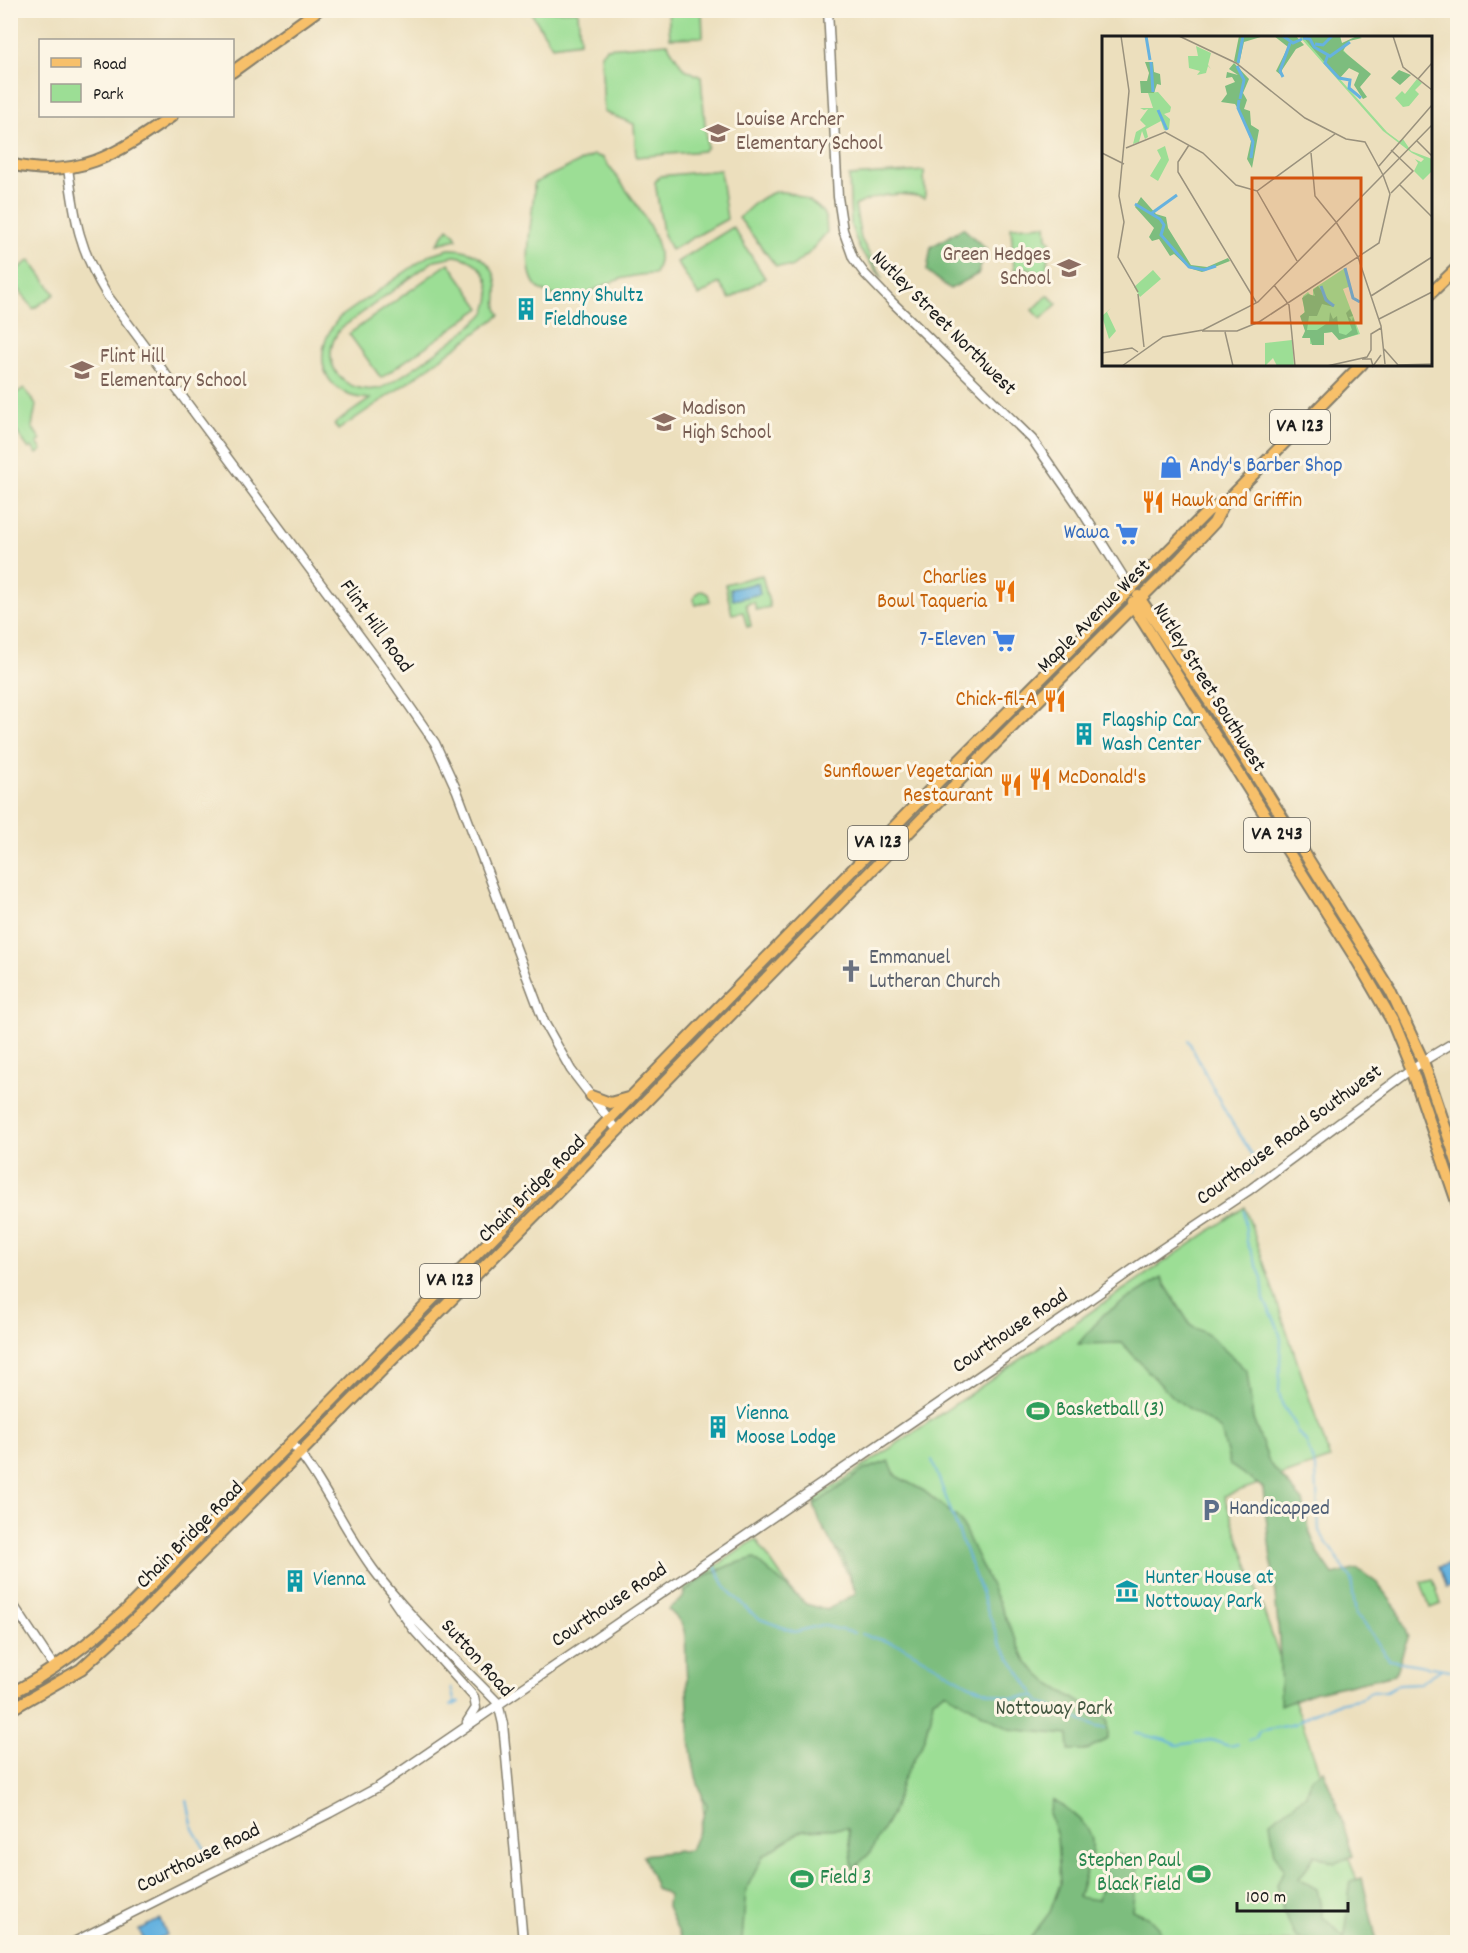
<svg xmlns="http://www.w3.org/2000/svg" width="1468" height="1953" font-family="Dekko,sans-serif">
  <rect width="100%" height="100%" fill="#fcf5e5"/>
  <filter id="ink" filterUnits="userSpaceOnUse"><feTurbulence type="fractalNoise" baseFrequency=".0167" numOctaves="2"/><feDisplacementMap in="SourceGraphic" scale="12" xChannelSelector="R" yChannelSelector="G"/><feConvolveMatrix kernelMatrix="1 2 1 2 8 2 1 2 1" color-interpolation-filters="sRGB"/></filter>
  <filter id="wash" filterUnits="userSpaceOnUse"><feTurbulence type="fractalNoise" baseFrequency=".008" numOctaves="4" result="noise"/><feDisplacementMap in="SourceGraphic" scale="24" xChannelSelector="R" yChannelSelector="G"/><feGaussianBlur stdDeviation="1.35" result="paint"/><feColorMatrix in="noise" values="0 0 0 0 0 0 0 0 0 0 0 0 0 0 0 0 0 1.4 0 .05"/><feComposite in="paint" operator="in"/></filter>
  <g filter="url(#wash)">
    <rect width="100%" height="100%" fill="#ecdfbd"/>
    <path fill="#9cde95" stroke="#5c7d58" stroke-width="1.5" fill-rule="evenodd" d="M530 11H578L580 42 552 46Z
      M668 11H702L703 37 670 38Z
      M667 43 683 68 701 77 707 147 703 151 636 157 634 124 604 112 601 54 606 48Z
      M594 155 603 158C619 181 659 228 659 256 660 262 657 268 655 274 621 274 599 287 570 303L568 300C560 297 549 295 541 290 516 275 536 208 534 183Z
      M720 170 727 219 671 250 663 232 655 182 660 176Z
      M924 171 925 198C900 191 878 193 855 206L861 239 883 279 860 250 851 226 849 176Z
      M775 192C789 190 820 202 825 217 827 221 826 227 827 232L808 254 791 267 776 266 739 218C750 207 760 197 775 192Z
      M1046 225 1047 237 1050 241 1047 264 1049 272 1045 277 1028 268 1014 270 1011 227Z
      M733 227 765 278 730 299 719 283 699 296 677 262Z
      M448 228 454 233 457 239 437 244Z
      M449 249C473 248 495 261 497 287 498 297 494 306 500 315L410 381 338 430 334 424 370 399C362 398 354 398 347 394 314 377 318 343 339 318L431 254ZM455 256C469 258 481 265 487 279 491 290 491 300 486 311 479 324 397 381 381 388 343 397 316 361 340 329L435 260Z
      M30 260 55 294 33 309 11 278V274Z
      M449 263 481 308 381 378 349 334Z
      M1048 295 1057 304 1041 319 1033 310Z
      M24 388 36 405 32 427 41 440 37 443 42 450 37 454 32 447 29 449 11 424V397Z
      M762 575 770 607 756 610 754 602 746 604 751 626 747 627 743 612 732 614 725 584Z
      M702 591 708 594 710 601 696 605 693 599 698 592Z
      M1245 1207 1330 1459 1224 1496 1378 1942H715L684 1588 756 1539 813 1623 856 1593 814 1500Z
      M1433 1579 1441 1604 1430 1608 1421 1582Z"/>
    <path fill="#7dbd7e" stroke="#4c6c4d" stroke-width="1.5" d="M963 228 986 249 978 274 950 289 927 271 931 247Z
      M1161 1278 1191 1326 1209 1335 1247 1371 1253 1419 1270 1464 1303 1501 1310 1533 1318 1553 1333 1575 1358 1569 1377 1583 1398 1610 1408 1638 1395 1674 1313 1693 1280 1705C1283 1633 1270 1560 1263 1488L1230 1465 1221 1430 1172 1397 1122 1343 1078 1344 1104 1314Z
      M889 1461 896 1476 924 1491 960 1520 1027 1663 1049 1683 1108 1720V1739L1088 1750H1069L1068 1735 1009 1729 945 1692 933 1699 931 1718 921 1747 903 1779 892 1814 869 1854 853 1869 848 1828 803 1830 763 1856 746 1890 742 1942H683L667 1907 668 1896 656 1888 643 1855 690 1850 699 1829 707 1805C686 1770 689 1705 686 1664 685 1651 687 1639 683 1627 680 1620 673 1614 668 1609L682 1599 686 1591 707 1575 730 1565 754 1558 806 1604 827 1610 856 1593 843 1556 832 1544 820 1522 814 1505 864 1470Z
      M1323 1770 1335 1799 1353 1856 1335 1863 1315 1855 1299 1879 1317 1889 1323 1917 1344 1938C1349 1918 1347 1901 1351 1881L1362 1878 1377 1942H1309L1308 1940 1296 1938 1283 1911 1277 1885 1284 1869 1275 1854 1270 1821 1305 1796 1312 1778Z
      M1053 1800C1107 1835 1095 1843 1078 1897L1098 1900 1105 1872 1100 1858 1119 1853 1138 1865 1132 1910 1148 1917 1160 1930 1158 1942H1020L1028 1941 1050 1912 1060 1884 1057 1836 1049 1814Z
      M996 1937 1013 1942H960H961Z"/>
    <path fill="#66b2df" stroke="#41677e" stroke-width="1.5" d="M758 583 760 594 733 600 730 589Z
      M1448 1564 1454 1585 1446 1588 1439 1567Z
      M160 1919 167 1935 152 1942H145L139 1930Z"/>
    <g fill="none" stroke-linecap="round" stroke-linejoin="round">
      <path stroke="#66b2df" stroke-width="2" d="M1188 1040 1225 1111 1254 1158 1251 1173
        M1244 1211 1247 1242 1262 1278 1264 1300 1277 1325 1281 1339 1279 1392 1282 1404 1295 1424 1297 1432 1306 1441 1316 1471 1319 1531 1351 1579 1356 1615C1370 1627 1378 1645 1389 1660L1450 1670
        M932 1460 1000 1644 1040 1702 1097 1727 1105 1728
        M715 1566 726 1588 750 1612 760 1619 795 1632 821 1625 854 1633
        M861 1634 900 1645 968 1684 991 1693 1013 1698 1035 1696
        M451 1687 455 1705
        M451 1705 460 1702
        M1134 1733 1166 1740 1177 1745 1211 1740 1229 1746 1238 1744
        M1248 1741 1256 1738 1259 1731 1295 1724 1311 1714 1338 1703 1362 1698 1371 1692 1386 1691 1399 1684 1420 1683 1440 1670
        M187 1800 193 1829 206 1851 222 1850"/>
    </g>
  </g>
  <g filter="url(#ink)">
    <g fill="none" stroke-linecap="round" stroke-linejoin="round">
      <g stroke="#847e6c" stroke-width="11">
        <path id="minor" d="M828 10 838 197 843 230 853 258 865 274 891 301 1032 439 1080 508 1131 589
          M68 168C75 221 79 249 107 295L384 669 435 743 457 791 544 1022 571 1070 618 1131
          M291 1442C323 1480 343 1528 373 1569 409 1618 456 1659 498 1703L503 1724 523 1942
          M10 1600 55 1668
          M393 1600 413 1629 474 1697 476 1708 467 1722
          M74 1942 330 1813 378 1787 1074 1311 1160 1250 1248 1191 1423 1061 1458 1040"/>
      </g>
      <g stroke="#847e6c" stroke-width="14">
        <path id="major" d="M232 72 318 10
          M10 164C79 181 118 153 172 116
          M1430 294 1458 267
          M1138 596 1215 710 1391 992 1423 1061 1458 1165
          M1133 602 1137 612 1358 962 1392 1021 1412 1070 1458 1205
          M591 1096 610 1103 628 1098
          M10 1694C54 1671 90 1643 126 1610L594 1135 932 788 1208 511 1216 506 1223 505
          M10 1710 81 1669 145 1610 542 1208 988 751 1181 558 1214 523 1223 505 1362 364"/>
      </g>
      <use href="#minor" stroke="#fff" stroke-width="8"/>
      <use href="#major" stroke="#f7c06b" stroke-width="10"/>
    </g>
  </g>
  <defs>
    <g id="school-bare" transform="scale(1.8)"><path d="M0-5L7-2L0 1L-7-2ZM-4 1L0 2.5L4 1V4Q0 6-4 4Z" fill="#8d6e63" stroke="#fcf5e5" stroke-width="2.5" paint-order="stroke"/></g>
    <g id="building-bare" transform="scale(1.8)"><path d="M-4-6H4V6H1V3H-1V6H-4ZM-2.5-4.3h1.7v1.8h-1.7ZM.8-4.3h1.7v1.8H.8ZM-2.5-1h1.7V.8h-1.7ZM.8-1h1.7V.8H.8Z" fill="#0f9aa8" stroke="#fcf5e5" stroke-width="2.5" paint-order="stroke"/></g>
    <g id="shop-bare" transform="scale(1.8)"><path d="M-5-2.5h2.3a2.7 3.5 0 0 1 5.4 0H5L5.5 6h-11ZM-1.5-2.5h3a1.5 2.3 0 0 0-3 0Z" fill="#3f7fe0" stroke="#fcf5e5" stroke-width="2.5" paint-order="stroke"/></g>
    <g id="restaurant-bare" transform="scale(1.8)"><path d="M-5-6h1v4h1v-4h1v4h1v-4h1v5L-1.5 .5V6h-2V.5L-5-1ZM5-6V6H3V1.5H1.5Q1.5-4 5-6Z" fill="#e8710a" stroke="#fcf5e5" stroke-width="2.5" paint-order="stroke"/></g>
    <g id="supermarket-bare" transform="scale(1.8)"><path d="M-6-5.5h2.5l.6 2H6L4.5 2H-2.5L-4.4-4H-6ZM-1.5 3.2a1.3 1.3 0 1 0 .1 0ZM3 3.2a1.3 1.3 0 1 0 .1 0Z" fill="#3f7fe0" stroke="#fcf5e5" stroke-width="2.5" paint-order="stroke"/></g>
    <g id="church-bare" transform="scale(1.8)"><path d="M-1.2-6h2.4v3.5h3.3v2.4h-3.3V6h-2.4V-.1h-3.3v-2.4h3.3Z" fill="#6b7280" stroke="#fcf5e5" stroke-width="2.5" paint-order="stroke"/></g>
    <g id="stadium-bare" transform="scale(1.8)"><path d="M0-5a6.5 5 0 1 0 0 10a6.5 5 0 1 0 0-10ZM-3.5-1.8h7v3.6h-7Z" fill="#2e9e5b" stroke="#fcf5e5" stroke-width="2.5" paint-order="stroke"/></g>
    <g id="parking-bare" transform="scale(1.8)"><path d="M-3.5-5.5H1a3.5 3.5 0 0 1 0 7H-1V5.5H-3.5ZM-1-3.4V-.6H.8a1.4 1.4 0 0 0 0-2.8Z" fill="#5c6f8a" stroke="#fcf5e5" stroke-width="2.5" paint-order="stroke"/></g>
    <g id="museum-bare" transform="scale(1.8)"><path d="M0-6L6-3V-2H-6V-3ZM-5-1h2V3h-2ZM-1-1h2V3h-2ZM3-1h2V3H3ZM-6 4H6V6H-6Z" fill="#0f9aa8" stroke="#fcf5e5" stroke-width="2.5" paint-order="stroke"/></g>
  </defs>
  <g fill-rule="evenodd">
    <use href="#school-bare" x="718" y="133"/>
    <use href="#school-bare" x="1069" y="268"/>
    <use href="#building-bare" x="526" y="309"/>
    <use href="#school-bare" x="82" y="370"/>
    <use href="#school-bare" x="664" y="422"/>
    <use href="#shop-bare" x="1171" y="467"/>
    <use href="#restaurant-bare" x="1153" y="502"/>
    <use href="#supermarket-bare" x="1127" y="534"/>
    <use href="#restaurant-bare" x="1005" y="591"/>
    <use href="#supermarket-bare" x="1004" y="641"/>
    <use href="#restaurant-bare" x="1055" y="701"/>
    <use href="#building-bare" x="1084" y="734"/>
    <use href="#restaurant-bare" x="1040" y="779"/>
    <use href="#restaurant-bare" x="1011" y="785"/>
    <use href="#church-bare" x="851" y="971"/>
    <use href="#stadium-bare" x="1038" y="1411"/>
    <use href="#building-bare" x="718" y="1427"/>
    <use href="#parking-bare" x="1211" y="1510"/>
    <use href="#building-bare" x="295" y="1581"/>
    <use href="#museum-bare" x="1127" y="1591"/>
    <use href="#stadium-bare" x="1199" y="1874"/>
    <use href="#stadium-bare" x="802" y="1879"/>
  </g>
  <g text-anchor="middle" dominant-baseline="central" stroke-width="6" stroke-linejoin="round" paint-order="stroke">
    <g fill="#fcf5e5" stroke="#5f5d58" stroke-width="1.5">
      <rect x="1270" y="410" width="60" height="34" rx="4.5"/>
      <rect x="1244" y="818" width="66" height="34" rx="4.5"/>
      <rect x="848" y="826" width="60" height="34" rx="4.5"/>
      <rect x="420" y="1264" width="60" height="34" rx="4.5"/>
    </g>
    <g font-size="20" font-weight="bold" fill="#1c1c1c">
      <text x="1300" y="427">VA 123</text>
      <text x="1277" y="835">VA 243</text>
      <text x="878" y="843">VA 123</text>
      <text x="450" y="1281">VA 123</text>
    </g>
    <g font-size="21" fill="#785e54" stroke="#fcf5e5" text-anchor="start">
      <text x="736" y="121">Louise Archer<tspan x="736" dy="24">Elementary School</tspan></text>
      <text x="1051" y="256" text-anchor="end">Green Hedges<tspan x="1051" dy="24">School</tspan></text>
      <text x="100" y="358">Flint Hill<tspan x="100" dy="24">Elementary School</tspan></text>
      <text x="682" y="410">Madison<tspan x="682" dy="24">High School</tspan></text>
    </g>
    <g font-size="21" fill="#0d838f" stroke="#fcf5e5" text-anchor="start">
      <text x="544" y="297">Lenny Shultz<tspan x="544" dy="24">Fieldhouse</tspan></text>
      <text x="1102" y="722">Flagship Car<tspan x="1102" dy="24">Wash Center</tspan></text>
      <text x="736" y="1415">Vienna<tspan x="736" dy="24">Moose Lodge</tspan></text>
      <text x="1145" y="1579">Hunter House at<tspan x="1145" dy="24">Nottoway Park</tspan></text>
      <text x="313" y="1581">Vienna</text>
    </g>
    <g font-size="21" fill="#1c1c1c" stroke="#fcf5e5">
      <text transform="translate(943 324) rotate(45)">Nutley Street Northwest</text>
      <text transform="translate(1095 617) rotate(-45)">Maple Avenue West</text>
      <text transform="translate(375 627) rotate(54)">Flint Hill Road</text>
      <text transform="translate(1208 688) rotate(58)">Nutley Street Southwest</text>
      <text transform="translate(1290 1136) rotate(-36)">Courthouse Road Southwest</text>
      <text transform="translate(533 1190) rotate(-45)">Chain Bridge Road</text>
      <text transform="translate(1011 1332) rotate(-34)">Courthouse Road</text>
      <text transform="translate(191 1536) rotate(-45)">Chain Bridge Road</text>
      <text transform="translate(610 1606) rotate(-34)">Courthouse Road</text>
      <text transform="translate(476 1659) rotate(48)">Sutton Road</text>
      <text transform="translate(199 1859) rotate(-26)">Courthouse Road</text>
    </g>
    <g font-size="21" fill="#366cbe" stroke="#fcf5e5" text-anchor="end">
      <text x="1189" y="467" text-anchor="start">Andy's Barber Shop</text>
      <text x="1109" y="534">Wawa</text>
      <text x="986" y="641">7-Eleven</text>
    </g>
    <g font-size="21" fill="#c56008" stroke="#fcf5e5" text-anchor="end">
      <text x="1171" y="502" text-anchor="start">Hawk and Griffin</text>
      <text x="987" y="579">Charlies<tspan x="987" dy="24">Bowl Taqueria</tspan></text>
      <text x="1037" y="701">Chick-fil-A</text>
      <text x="993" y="773">Sunflower Vegetarian<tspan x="993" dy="24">Restaurant</tspan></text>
      <text x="1058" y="779" text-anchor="start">McDonald's</text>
    </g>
    <g font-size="21" fill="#5b616d" stroke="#fcf5e5" text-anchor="start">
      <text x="869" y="959">Emmanuel<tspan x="869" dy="24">Lutheran Church</tspan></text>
    </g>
    <g font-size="21" fill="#27864d" stroke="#fcf5e5" text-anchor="start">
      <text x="1056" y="1411">Basketball (3)</text>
      <text x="1181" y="1862" text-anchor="end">Stephen Paul<tspan x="1181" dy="24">Black Field</tspan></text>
      <text x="820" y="1879">Field 3</text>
    </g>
    <g font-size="21" fill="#4e5e75" stroke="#fcf5e5" text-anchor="start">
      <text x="1229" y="1510">Handicapped</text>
    </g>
    <g font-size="21" fill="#425640" stroke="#fcf5e5">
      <text x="1054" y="1710">Nottoway Park</text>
    </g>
  </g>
  <g transform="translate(1102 36)">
    <rect width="330" height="330" fill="#ecdfbd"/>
    <path d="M197 0H239L236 8 252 26 237 42 285 96 297 105 301 103 309 115 330 123V135L321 144 312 135 316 127 313 123 319 126 322 123 310 117 281 95ZM94 10 109 17 106 29 109 33 106 30 104 37 95 39 98 35 87 32 86 20H96ZM315 43 320 47 313 54 317 58 307 70 301 71 293 62 300 55 303 58ZM56 56 69 71 68 76 62 78 68 83 67 93 62 94 59 85 44 93 46 101 43 103 40 95 37 106 31 108 34 96 44 90 38 84 46 73 42 74 38 72H51L46 57ZM63 110 67 124 56 145 48 140 59 122 55 114ZM243 232 249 250 241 253 258 298 237 304 230 296 222 297 221 309 208 308V301H200L204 296 201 260 206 256 211 262V253ZM51 234 59 243 38 261 32 251ZM9 272 5 276 14 295 7 303 0 280ZM190 304 192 330H175L171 322 163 330V307Z" fill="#9cde95"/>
    <path d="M137 0H162L142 6 137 28 132 25ZM172 0H194L202 9 194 13 180 34V40L174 35 186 11ZM200 0H238L240 7 255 0 260 2 247 5 241 15 269 38 258 51 265 61 261 63 252 49 257 37 247 32 237 43ZM43 26H51L52 36 58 38 59 49 55 48 52 57H39L38 45H45L47 37ZM132 27 147 43 141 57 145 64 142 73 148 75 149 89 157 94 150 132 145 123 149 105 141 81 133 68 119 66 125 58 123 50 133 46 130 41 124 42 125 36 136 39 127 33ZM297 34 309 39 298 49 289 42ZM39 161 54 178 64 181 66 192 89 229 105 231 126 222 128 225 100 236 87 232 72 218 68 220 57 203 50 205 47 201 52 192 33 171ZM216 250 232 271 220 268 215 280H207L205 294H215L227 286 228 276 231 283 235 280 237 297 244 299 250 294 244 277 248 273 251 280 247 281 250 285 251 281 256 298 237 304 230 296 222 297V309H210L208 302H200L203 295 198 280 203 276 200 262 206 258 213 260 211 254Z" fill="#7dbd7e"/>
    <path fill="none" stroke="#66b2df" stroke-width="3" d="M44 0 48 24M181 0 191 7 200 3M201 2 208 3 212 11 226 19 223 27 237 42 248 44 247 52 259 62M213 8 221 9 230 0M227 21 248 6M49 26 51 56M136 27 141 0M135 30 142 44 138 63M181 41 178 35 188 7M137 64 136 72 151 106 149 122M56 74 65 94M33 168 58 183 62 189 59 199 87 231 102 234 114 230M50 177 75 159M243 232 251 262 258 266M219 250 224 264 232 270"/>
    <path fill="none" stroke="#99917d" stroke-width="1.5" d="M19 0 27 55 17 160 22 186 16 221 36 256M77 0 134 27 203 82 244 103 263 106 281 139M291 0 301 31 330 54M316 43 330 27M315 105 330 120M87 109 76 126V136L154 266M24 112 63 96 101 117 134 149 155 155 233 98M0 117 22 128M209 117 213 160 234 186M277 130 330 69M298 149 330 181M155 155 195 225M289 157 311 135 289 114M234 186 256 221 279 290 283 328M172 249 187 269 193 330M36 258 42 311M269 260 330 221M277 283 330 256M100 295H135L157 286 277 207 288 158 281 139M123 296 131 330M282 313 296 329 330 328M0 317 30 312 36 316M260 323H269L271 330 279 319M20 330 61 301 101 294 156 266 330 89M225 330 265 321 269 314V298L279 292"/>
    <path fill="#d4530e" fill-opacity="0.15" stroke="#d4530e" stroke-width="3" d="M150 142H259V287H150Z"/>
    <rect width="330" height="330" fill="none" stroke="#1c1c1c" stroke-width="3"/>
  </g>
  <rect width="1468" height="1953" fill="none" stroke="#fcf5e5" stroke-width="36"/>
  <rect x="39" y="39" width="195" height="78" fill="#fcf5e5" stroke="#a29e95" stroke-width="1.5"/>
  <rect x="51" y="58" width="30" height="9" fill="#f7c06b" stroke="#a29e95" stroke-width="1.5"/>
  <text x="93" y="69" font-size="18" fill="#1c1c1c">Road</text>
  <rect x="51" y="84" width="30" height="18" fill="#9cde95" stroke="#a29e95" stroke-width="1.5"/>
  <text x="93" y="99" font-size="18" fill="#1c1c1c">Park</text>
  <path d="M1237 1902v9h111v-9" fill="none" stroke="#1c1c1c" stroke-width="3"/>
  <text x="1246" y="1902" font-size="18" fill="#1c1c1c" stroke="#fcf5e5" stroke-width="4.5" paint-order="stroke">100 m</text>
</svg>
